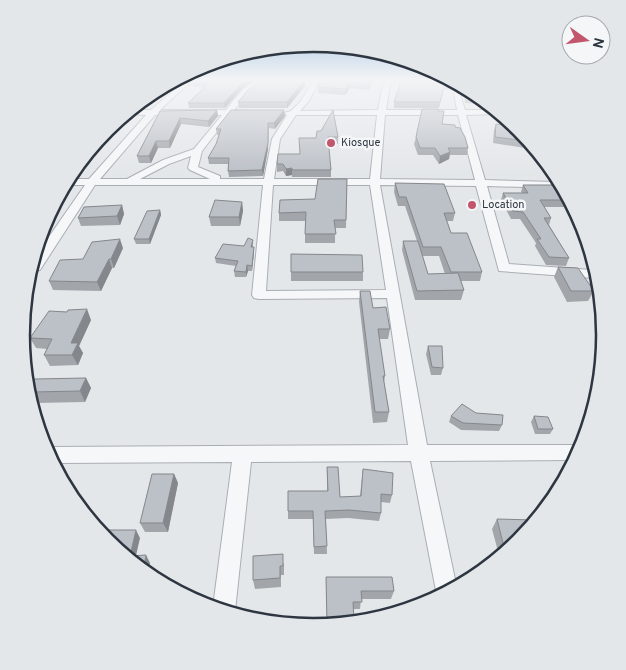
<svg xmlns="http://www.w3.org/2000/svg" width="626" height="670" font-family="Overpass,sans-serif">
  <rect width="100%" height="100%" fill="#e4e7ea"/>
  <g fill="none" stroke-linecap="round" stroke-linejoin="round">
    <g stroke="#a9aeb4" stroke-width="2">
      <path id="minor" d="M186 79H193L160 110H226C236 98 248 79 266 79L247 95 234 110 251 111V115H230L202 151 198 167 220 176V179H264L272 139 287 115 284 113 291 111 301 101 314 79H321L308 102 300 111 378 110 384 79H391L386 110H457L452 83 458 88 465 110H491L497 114 466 115 485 180 555 182 559 188 487 186 509 264 592 270 593 278 499 271 476 186 380 185 427 445H583L574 460 430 461 456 584 437 596 411 461 251 462 235 611 213 607 232 462 55 463 45 448 49 447 408 445 387 298 259 299 254 298 252 295 263 185H95L40 270 34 271 37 254 85 185H69L73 179H89L146 115 129 114 135 110H151ZM155 115H222L194 149 163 160 127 179H100ZM296 115H377L370 179H274L280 139ZM385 115H458L475 180 380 179ZM191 156 188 168 190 170 210 179H140L169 164ZM273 185H370L386 290 266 291Z"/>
    </g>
    <use href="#minor" fill="#f6f7f9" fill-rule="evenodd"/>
  </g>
  <path fill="#a2a6ab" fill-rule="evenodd" d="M322 79H372L369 90 350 88 345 95 318 93V87Z
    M402 79 452 84 451 90 444 89 439 108H394V102Z
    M255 80 243 88 225 108H189L188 103 204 87 188 86 187 81Z
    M305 80V86L287 108H239L238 102Z
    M464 91 489 109 482 108V104L465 103Z
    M217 110 218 116 209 127 181 124 170 148H158L151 163H139L137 156 160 111Z
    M438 111 442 124 455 127 468 148 467 155H450L449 159 439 164 433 155H418L414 144 416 137Z
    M285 116 275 129 269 128 268 149 263 176 229 177 228 171V164H209L208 158 216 144 219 135H217L216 129Z
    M496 124 527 141 525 148 493 143 494 130Z
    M338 137V144H328L331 170V177H292V175L286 176 283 171 277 172V164L300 154 316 138Z
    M347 179 346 228H335V243H305V221H279V213L315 199Z
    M395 183 455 213 453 221H447L451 233 482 272 480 281H461L464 290 461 300H415L402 250 403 241H417L405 206H398L394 192ZM422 256H439L445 274H428Z
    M523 185H557L568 201 566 207H544L551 218 549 225 569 258 566 266 546 265 535 246 536 243 520 219H511L501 200 503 193H522L521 192Z
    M242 202 243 211 240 226H211L209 217Z
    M122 205 124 214 120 225 81 226 78 218Z
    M160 210 161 215 150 244H136L134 239Z
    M253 240V247H254V252L252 271H248L246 277H235L234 271 236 266 216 263 215 258 244 246Z
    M123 248 114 268H112L101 291 53 290 49 281 83 259Z
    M558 267 594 291 588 301 567 302 554 277Z
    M291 272H363V281H291Z
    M360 291 390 329 388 339H379L385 376 384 382 389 412 387 422 373 423 359 302Z
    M91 320 79 346 83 353 78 365 50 366 44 355 47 349 36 348 30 338Z
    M428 346 443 368 441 375H431L426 354Z
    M86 378 91 388 85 402 35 403V402L31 386Z
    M476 413 502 425 499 431 461 430 449 422 451 416Z
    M534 416 553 429 550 434H535L531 422Z
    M327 467 340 497 360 496 363 469 392 495 390 503 381 502V513L379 521 348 518 326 519 327 554H314L313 519H288V511L327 491Z
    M174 474 178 483 168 532H145L140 523Z
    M497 519 519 542 499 555 492 529Z
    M284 563V575H281V587L255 589 253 580Z
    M326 577 394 591 391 599H361L360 609H353L354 619 327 624Z"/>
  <path fill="#84878b" d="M181 79H183L167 90V88Z
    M248 79H255V80L243 88 225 108 224 103 242 83Z
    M371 79H372L369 90V84Z
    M305 80V86L287 108V102Z
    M350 82V88L345 95 346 89Z
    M217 110 218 116 209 127 208 121Z
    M284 110 285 116 275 129 274 123Z
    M180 118 181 124 170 148 169 141Z
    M268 123V149L263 176 262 170Z
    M112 125 114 131 97 149 96 145 104 132Z
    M156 141 158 148 151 163 149 156Z
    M450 152 449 159 439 164 440 156Z
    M292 168V175L286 176V169Z
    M242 202 243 211 240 226 239 217Z
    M122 205 124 214 120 225 117 216Z
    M160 210 161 215 150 244 149 239Z
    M120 239 123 248 114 268 111 259Z
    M254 247V252L252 271V266Z
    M109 259 112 268 101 291 97 282Z
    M247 265 248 271 246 277V272Z
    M87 309 91 320 79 346 83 353 78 365 72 355 71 343Z
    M86 378 91 388 85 402 80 391Z
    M174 474 178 483 168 532 163 523Z
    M136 530 140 538 135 560 130 556Z
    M146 555 150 563 149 570 144 566Z"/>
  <path fill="#bcc1c7" stroke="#84878b" d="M190 79H248L242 83 224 103H188L209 83 187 81Z
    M262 79H299L305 80 287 102H238L248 90Z
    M322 79H371L369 84 350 82 346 89 318 87Z
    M402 79H445L452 84 445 83 440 102H394Z
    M465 93 472 97H466Z
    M422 109H438V111H444L442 124 455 125V127L460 128 465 137 468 148H448L450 152 440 156 435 148H420L416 137Z
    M217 110 208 121 180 118 169 141H156L149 156H137L160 111Z
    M231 110H284L274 123H268V143L262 170 228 171 229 158H208L216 144 221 129H216Z
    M333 110 338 137H328L331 170H292V168L286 169 283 164H277L278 154H300L299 138H316L317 131H321Z
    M496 124 517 127 520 129 527 141 495 137Z
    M318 179H347L346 220H334L336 234H305L306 212 279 213 280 200 315 199Z
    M395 183 444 184 455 213H444L451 233H467L482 272H451L441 247H423L406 197H399Z
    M523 185H557L567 200H540L551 218H544L569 258 549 257 537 239H541L523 212 513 211 503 193H528Z
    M215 200 242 202 239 217H209Z
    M122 205 117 216 78 218 84 207Z
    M160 210 149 239H134L147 211Z
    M248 238 253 240 251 247H254L252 266 247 265 246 272 234 271 238 261 215 258 223 244 244 246Z
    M120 239 111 259H109L97 282 49 281 60 260 83 259 92 242Z
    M403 241H418L428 274 458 273 464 290 417 291Z
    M291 254 362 255 363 272H291Z
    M558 267 578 268 594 291H571Z
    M360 291H370L373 308 386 307 390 329H378L385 376H383L389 412H375Z
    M87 309 71 343H78L72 355H44L52 339 30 338 49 311 67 312 68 310Z
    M428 346H442L443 368 432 367Z
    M86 378 80 391 33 392 31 386 35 379Z
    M462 404 476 413 503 415 502 425 463 423 451 416Z
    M534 416 548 417 553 429H538Z
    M327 467H338L340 497 361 496 363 469 393 473 392 495 381 494V513L349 510 325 511 327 546 314 547 313 511H288V491H328Z
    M152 474H174L163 523H140Z
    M497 519 534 520 519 542 505 551Z
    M99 530H136L130 556 146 555 144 566 106 541Z
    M283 554V566H280V578L253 580V556Z
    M326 577H392L394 591H361L362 602H353L354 619 327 624Z"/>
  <linearGradient id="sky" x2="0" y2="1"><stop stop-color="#8cb5db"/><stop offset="0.46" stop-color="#f3f4f6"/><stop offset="1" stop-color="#f3f4f6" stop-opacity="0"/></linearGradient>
  <rect width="626" height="173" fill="url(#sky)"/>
  <g fill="#c2566d" stroke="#f4f6f8" stroke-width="2">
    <circle cx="331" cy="143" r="5"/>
    <circle cx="472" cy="205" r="5"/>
  </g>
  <g text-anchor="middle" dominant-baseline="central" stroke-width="5" stroke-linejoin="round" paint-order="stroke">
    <g font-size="11" fill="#2d3641" stroke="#f4f6f8" text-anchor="start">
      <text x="341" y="143">Kiosque</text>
      <text x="482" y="205">Location</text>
    </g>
  </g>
  <path d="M0 0H626V670H0ZM30 335a283 283 0 1 1 566 0a283 283 0 1 1-566 0Z" fill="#e4e7e9" fill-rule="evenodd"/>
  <path fill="none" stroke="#2d3641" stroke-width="2.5" d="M30 335a283 283 0 1 1 566 0a283 283 0 1 1-566 0Z"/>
  <g transform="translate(586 40) rotate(104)"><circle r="24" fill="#f4f6f8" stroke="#a4a9af"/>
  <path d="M0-4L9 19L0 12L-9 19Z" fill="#c2566d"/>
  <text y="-8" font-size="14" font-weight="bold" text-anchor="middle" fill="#2d3641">N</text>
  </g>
</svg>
